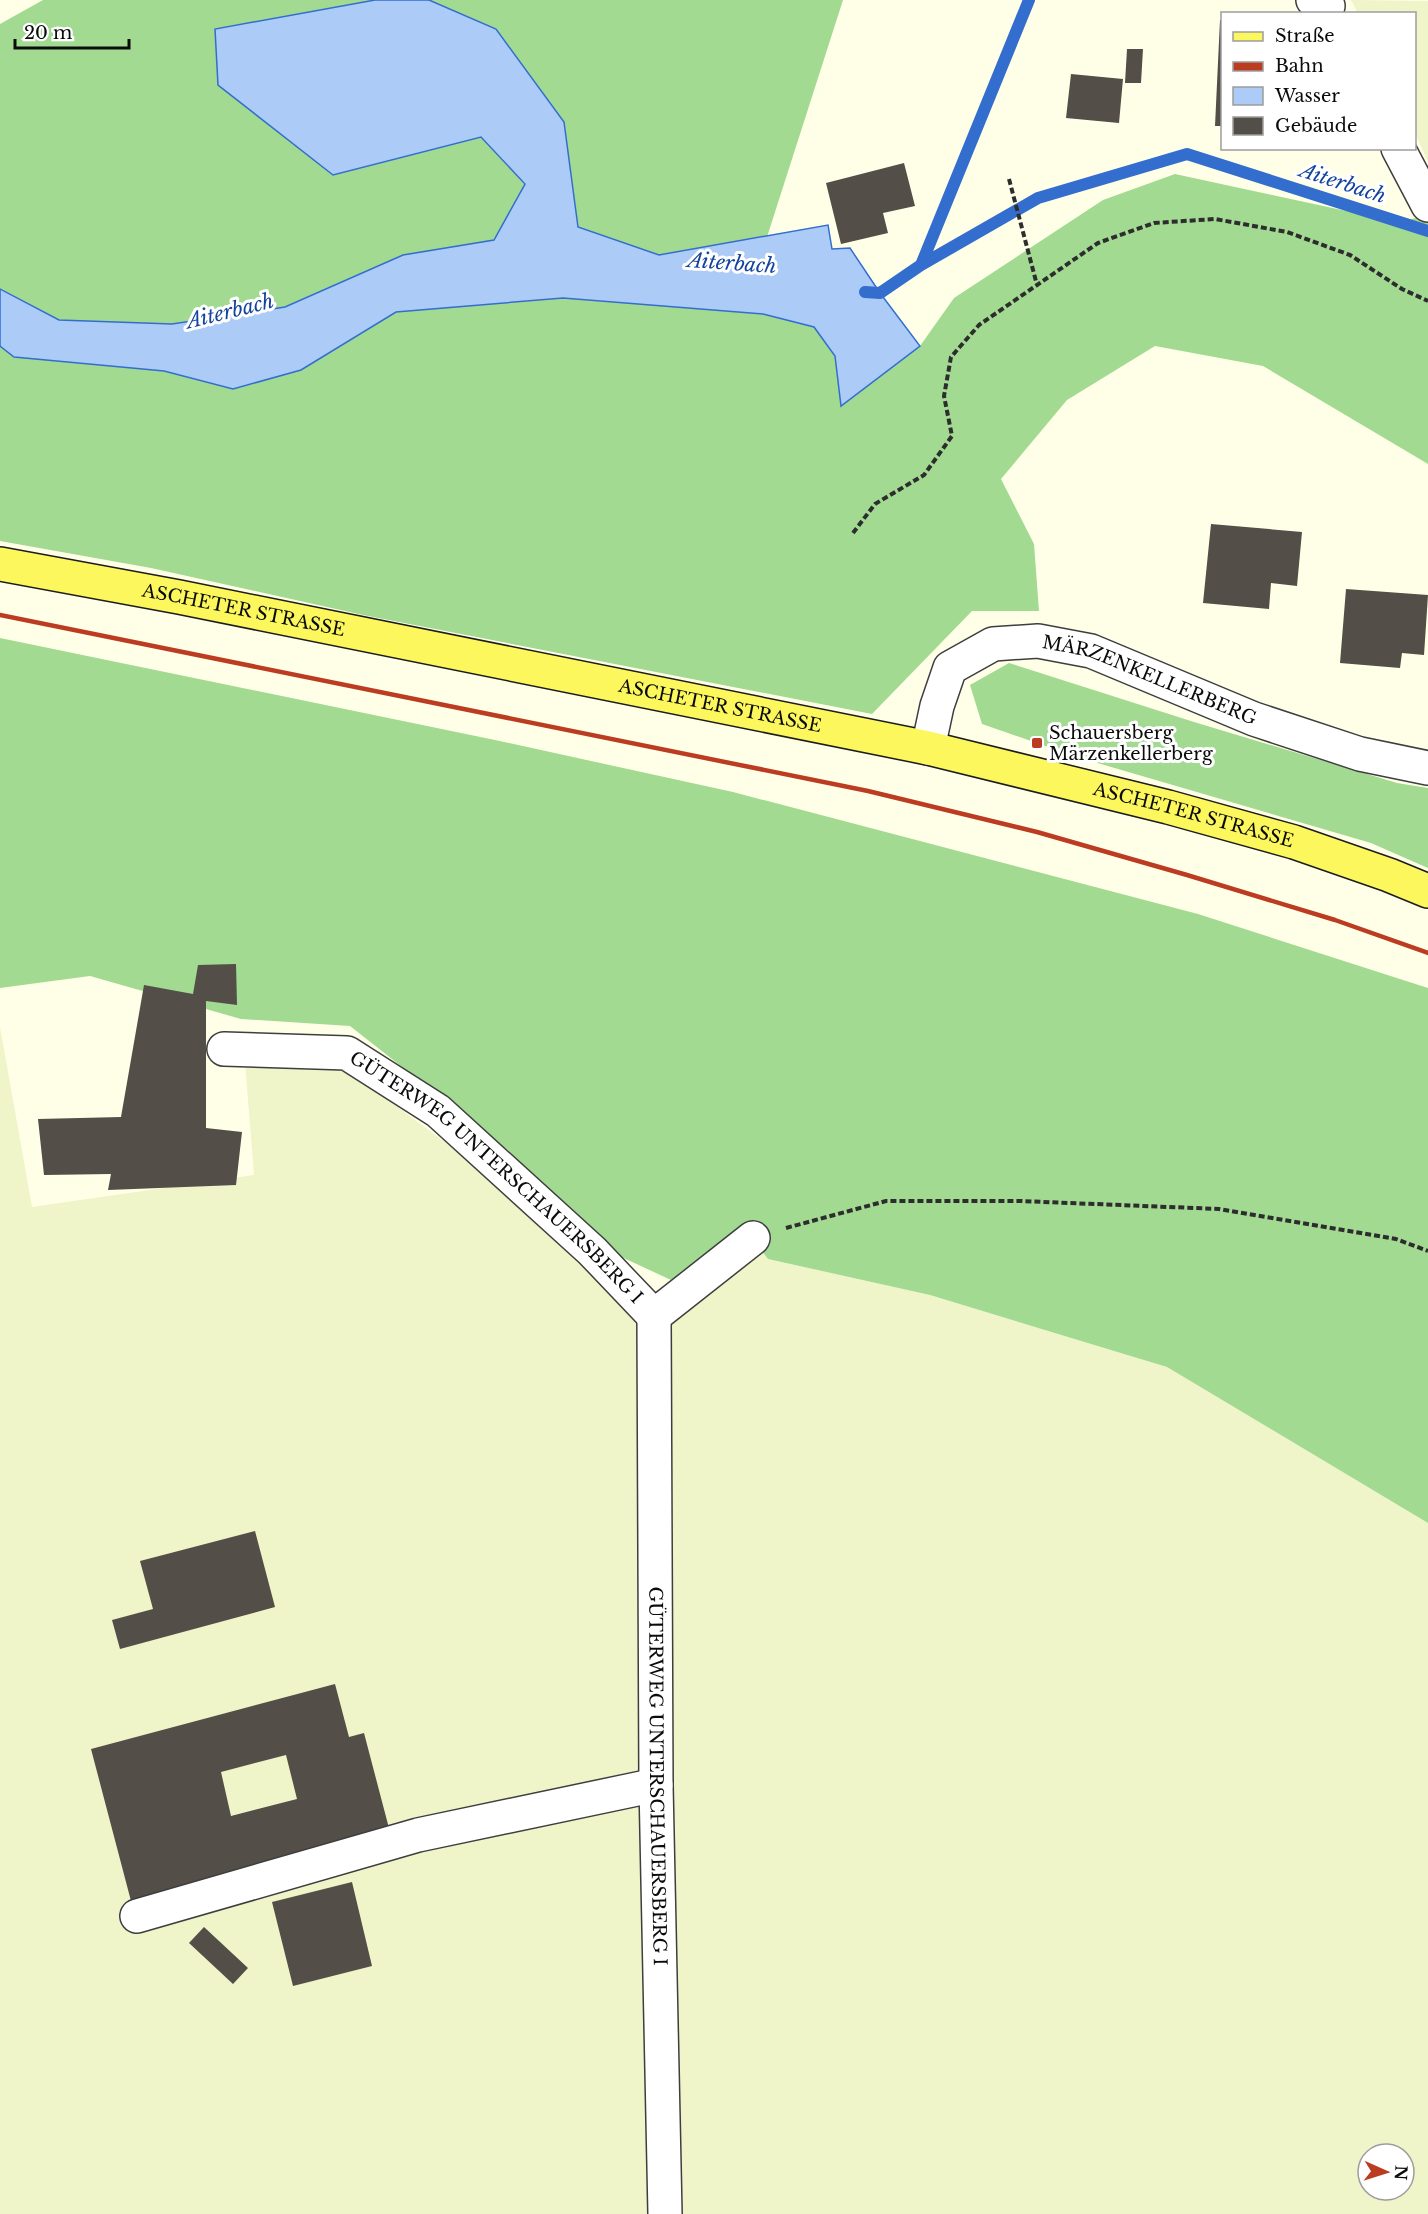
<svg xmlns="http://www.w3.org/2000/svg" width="1428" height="2214" font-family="'Libre Baskerville',serif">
  <rect width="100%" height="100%" fill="#ffffe8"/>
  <path fill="#eff4c9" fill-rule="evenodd" d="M1351 0 1428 1V162L1415 133 1414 14 1358 13Z
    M0 1027 32 1207 254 1175 245 1062 341 1065 457 1151 576 1251 654 1338 753 1238 768 1259 930 1295 1167 1367 1428 1523V2214H0ZM1368 2154H1404V2190H1368Z"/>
  <path fill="#a2da92" d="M43 0H375L215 29 333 175 481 137 525 185 494 240 403 255 285 307 172 324 59 320 0 289V24Z
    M429 0H843L767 237 659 255 578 227 563 122 496 29Z
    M1175 174 1402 223 1428 213V464L1263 366 1155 346 1067 400 1001 479 1034 544 1039 611H972L872 714 363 615 151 568 0 541V346L14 357 164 371 233 389 301 370 396 312 563 298 763 314 814 327 835 356 841 405 920 346 954 298 1103 200Z
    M0 638 495 740 733 792 1198 914 1428 988V1523L1167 1367 930 1295 768 1259 744 1228 671 1280 600 1247 509 1151 350 1026 241 1019 90 976 0 988Z
    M1009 663 1194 722 1397 783 1428 788V868L1371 843 1077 757 982 724 970 685Z"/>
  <path fill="#adcbf7" stroke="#336ecf" stroke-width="1.5" d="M375 0H429L496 29 564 122 578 227 659 255 828 225 832 249 850 248 880 293 920 346 841 406 835 356 814 327 763 314 563 298 396 312 301 370 233 389 164 371 14 357 0 346V289L59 320 172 324 285 307 403 255 494 240 525 184 481 137 333 175 218 85 215 29Z"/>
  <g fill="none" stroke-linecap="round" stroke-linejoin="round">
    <path stroke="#336ecf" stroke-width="12" d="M921 265 1029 0
      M865 292 880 293 921 265 1038 198 1187 154 1428 231"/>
  </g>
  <path fill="#534e47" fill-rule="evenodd" d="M1220 20H1222V126H1215Z
    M1127 49H1143L1141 83H1125Z
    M1071 74 1123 79 1119 123 1066 118Z
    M904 163 915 206 883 213 888 233 841 244 826 183Z
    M1211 524 1302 532 1297 586 1271 583 1269 609 1203 603Z
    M1346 589 1428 595 1424 655 1402 653 1400 668 1340 663Z
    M236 964 237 1005 206 1001V1128L242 1132 236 1185 108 1190 111 1174 44 1175 38 1119 121 1117 144 985 193 994 198 965Z
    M255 1531 275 1607 120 1649 112 1620 153 1609 140 1561Z
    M335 1684 349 1737 364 1733 390 1832 131 1901 91 1749ZM286 1755 297 1799 231 1816 221 1772Z
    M352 1882 372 1966 293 1986 272 1902Z
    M204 1927 248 1968 233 1984 189 1943Z"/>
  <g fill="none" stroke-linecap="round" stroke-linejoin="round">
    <g stroke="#3e3e3e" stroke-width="36">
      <g id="minor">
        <path d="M1313 0 1328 6"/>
        <path d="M1398 148 1428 205"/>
        <path id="s1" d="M928 748 937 706 950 668 993 644 1038 641 1091 651 1254 719 1360 754 1428 768"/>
        <path id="s2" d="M224 1049 347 1053 438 1111 592 1251 654 1316"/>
        <path id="s3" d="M654 1316 656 1785 665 2214"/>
        <path d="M654 1316 753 1238"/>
        <path d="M137 1916 418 1835 656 1785"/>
      </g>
    </g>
    <g stroke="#1c1c1c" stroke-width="36">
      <g id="major">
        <path id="s4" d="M0 564 179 597 928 748 1168 807 1294 842 1389 875 1428 891"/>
      </g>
    </g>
    <path stroke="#2d2d2d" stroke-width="4" stroke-dasharray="6 3" stroke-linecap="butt" d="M1009 179 1037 285
      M853 533 875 504 924 475 952 436 944 396 951 357 979 325 1098 243 1154 223 1215 219 1287 232 1350 255 1402 289 1428 301
      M786 1228 886 1201H1020L1219 1209 1396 1239 1428 1251"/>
    <use href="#minor" stroke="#fff" stroke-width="33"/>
    <use href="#major" stroke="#fbf75c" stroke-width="33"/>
    <path stroke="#bc3c22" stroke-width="4.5" d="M0 615 868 791 1037 832 1187 875 1335 920 1428 953"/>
  </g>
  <rect fill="#bc3c22" stroke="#fff" stroke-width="2" x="1031" y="737" width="12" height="12" rx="3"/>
  <g text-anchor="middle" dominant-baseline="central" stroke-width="6" stroke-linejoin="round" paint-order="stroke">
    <g font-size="18" fill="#0b0b0b" stroke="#fff">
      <text stroke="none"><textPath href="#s4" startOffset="248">ASCHETER STRASSE</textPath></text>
      <text stroke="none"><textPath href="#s1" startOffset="296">MÄRZENKELLERBERG</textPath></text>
      <text stroke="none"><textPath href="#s4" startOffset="734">ASCHETER STRASSE</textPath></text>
      <text stroke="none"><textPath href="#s4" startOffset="1220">ASCHETER STRASSE</textPath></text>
      <text stroke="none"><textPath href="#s2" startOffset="318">GÜTERWEG UNTERSCHAUERSBERG I</textPath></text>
      <text stroke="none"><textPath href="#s3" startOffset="460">GÜTERWEG UNTERSCHAUERSBERG I</textPath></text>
    </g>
    <g font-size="18" fill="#0b0b0b" stroke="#fff" text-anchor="start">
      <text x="1049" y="733">Schauersberg<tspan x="1049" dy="21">Märzenkellerberg</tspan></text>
    </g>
    <g font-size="20" font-style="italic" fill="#13439d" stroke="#fff">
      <text transform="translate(1343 183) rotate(18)">Aiterbach</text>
      <text transform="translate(732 263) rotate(4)">Aiterbach</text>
      <text transform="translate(230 311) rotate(-14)">Aiterbach</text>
    </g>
  </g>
  <rect x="1221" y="12" width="195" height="138" fill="#ffffff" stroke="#9d9d9d" stroke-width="1.5"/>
  <rect x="1233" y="32" width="30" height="9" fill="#fbf75c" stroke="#9d9d9d" stroke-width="1.5"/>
  <text x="1275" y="42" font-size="18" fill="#0b0b0b">Straße</text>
  <rect x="1233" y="62" width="30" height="9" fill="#bc3c22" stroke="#9d9d9d" stroke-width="1.5"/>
  <text x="1275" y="72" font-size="18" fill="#0b0b0b">Bahn</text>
  <rect x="1233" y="87" width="30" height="18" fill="#adcbf7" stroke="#9d9d9d" stroke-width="1.5"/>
  <text x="1275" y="102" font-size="18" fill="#0b0b0b">Wasser</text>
  <rect x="1233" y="117" width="30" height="18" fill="#534e47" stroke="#9d9d9d" stroke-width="1.5"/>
  <text x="1275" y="132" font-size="18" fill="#0b0b0b">Gebäude</text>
  <g transform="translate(1386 2172) rotate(93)"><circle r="28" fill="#ffffff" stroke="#9d9d9d" stroke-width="1.5"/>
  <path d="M0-4.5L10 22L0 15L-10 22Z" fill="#bc3c22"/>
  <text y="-9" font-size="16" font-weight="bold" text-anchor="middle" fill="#0b0b0b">N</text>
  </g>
  <path d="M15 39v9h114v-9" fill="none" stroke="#0b0b0b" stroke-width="3"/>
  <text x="24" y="39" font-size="18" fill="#0b0b0b" stroke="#ffffff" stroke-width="4.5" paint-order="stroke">20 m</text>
</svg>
